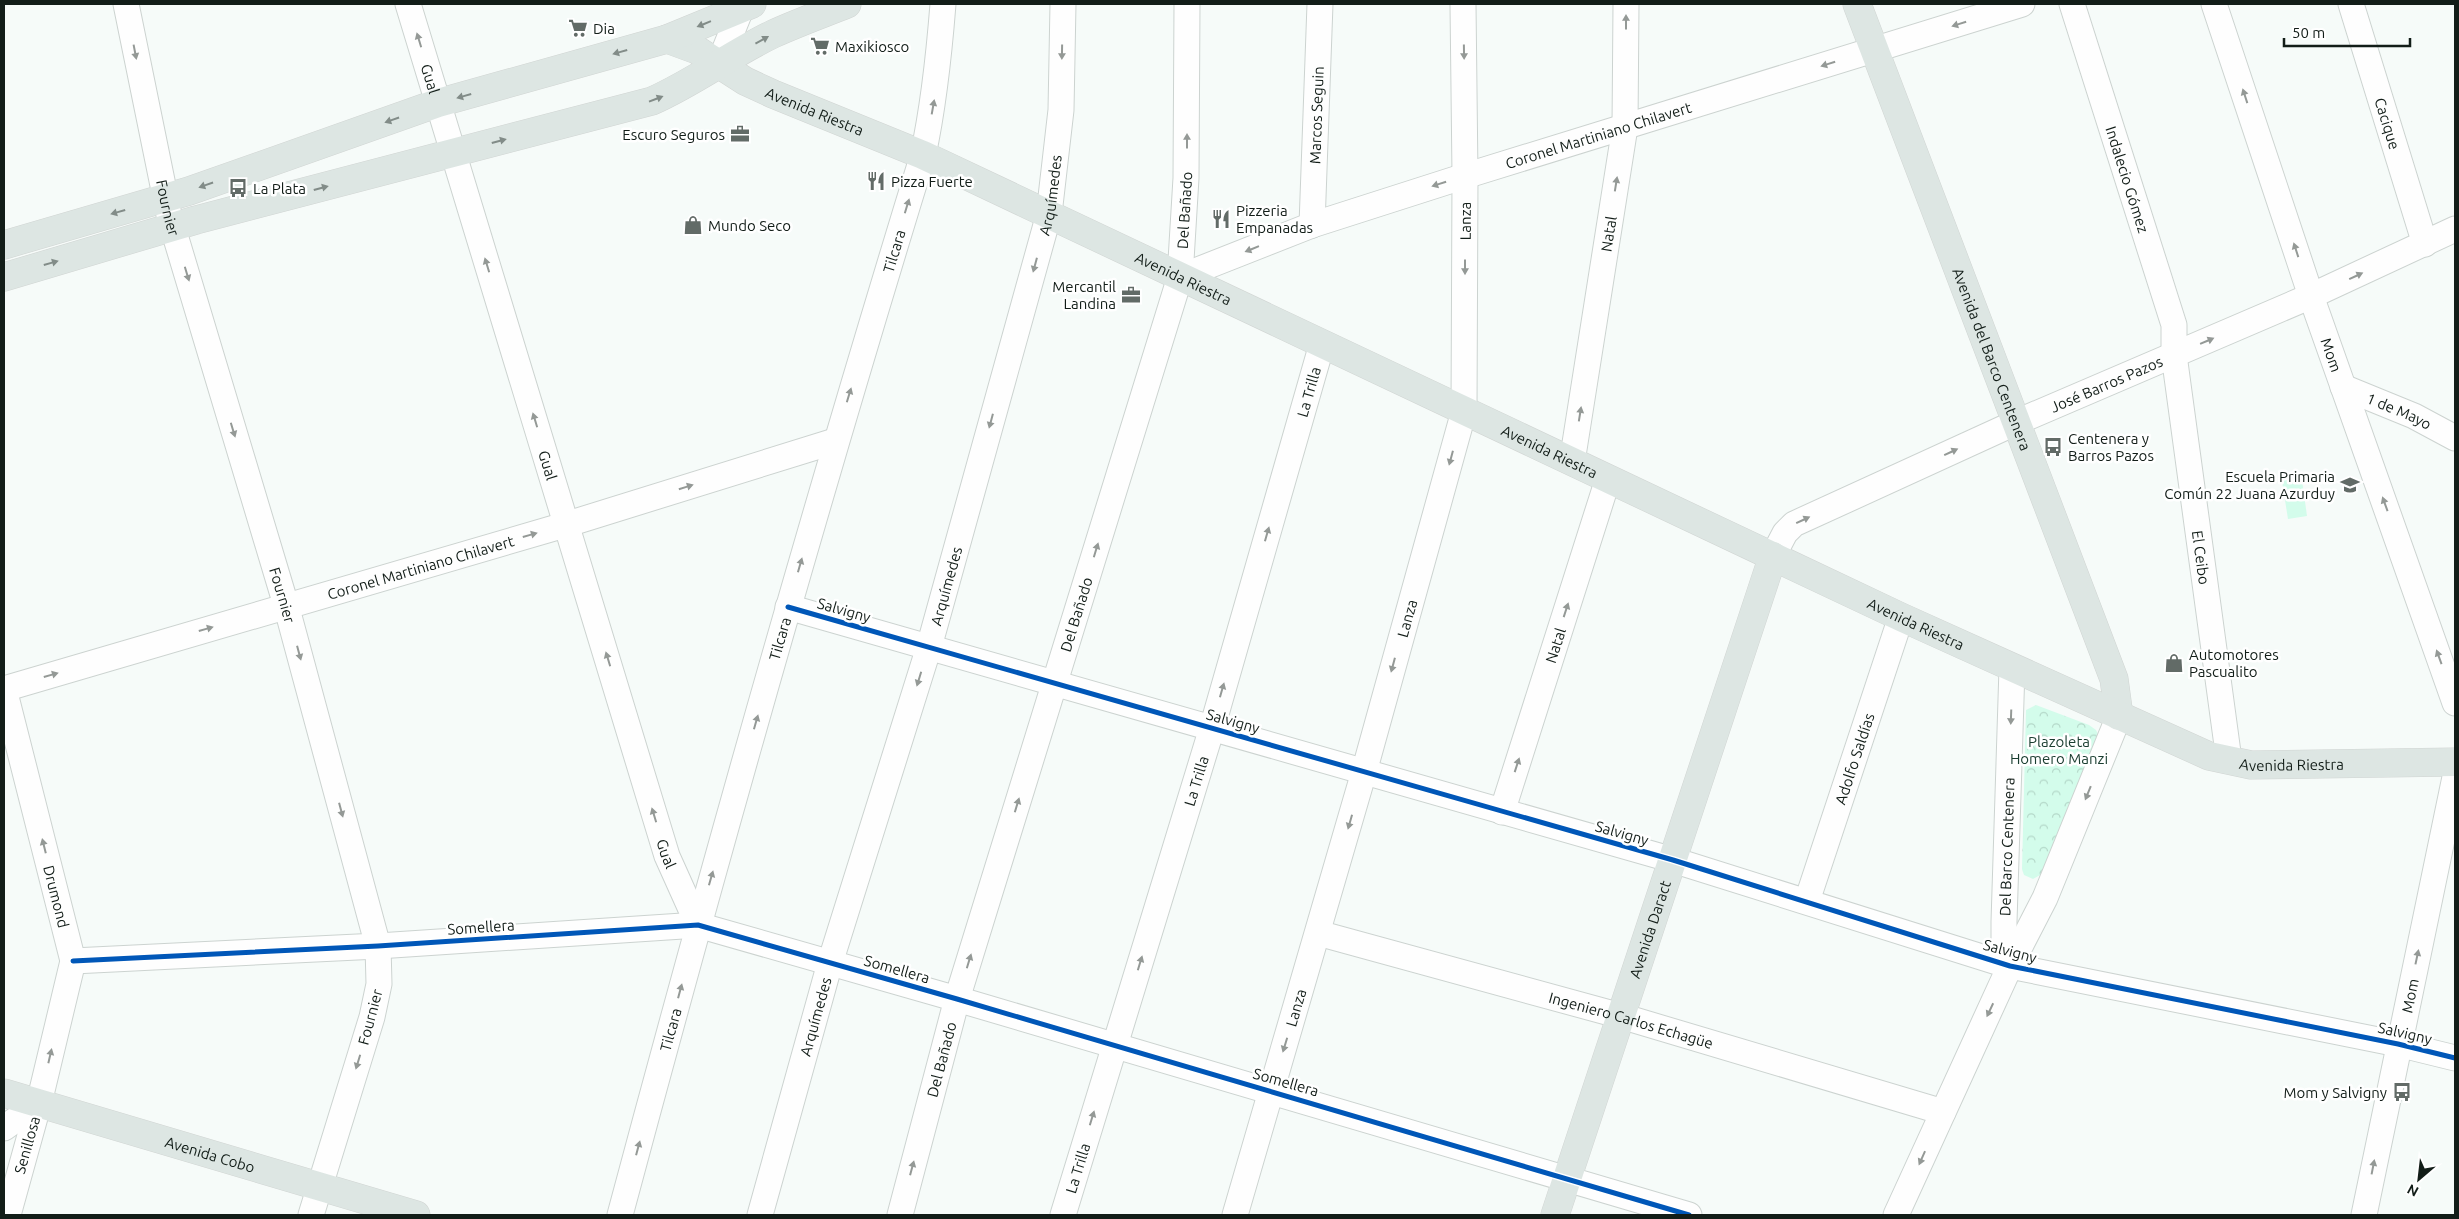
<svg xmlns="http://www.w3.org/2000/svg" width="2459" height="1219" font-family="Ubuntu,sans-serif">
  <defs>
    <pattern id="park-crowns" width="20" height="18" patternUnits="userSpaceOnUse" patternTransform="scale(1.25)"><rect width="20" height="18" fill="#d3fceb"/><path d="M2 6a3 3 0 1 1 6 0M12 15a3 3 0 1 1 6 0" fill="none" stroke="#b4d8c9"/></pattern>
  </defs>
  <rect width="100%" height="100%" fill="#f6fbf9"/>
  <path fill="url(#park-crowns)" d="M2036 705 2089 725 2096 730 2099 736 2042 874 2033 879 2024 875 2022 869 2026 710Z"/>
  <path fill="#d3fceb" d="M2301 473 2307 516 2288 519 2281 475Z"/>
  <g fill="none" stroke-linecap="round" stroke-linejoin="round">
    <g stroke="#ccd3d0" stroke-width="27">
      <g id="minor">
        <path id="s1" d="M126 4 169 215 286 605 378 946 379 984 372 1017 311 1215"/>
        <path id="s2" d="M408 4 667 856 698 925"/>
        <path id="s3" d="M2072 4 2174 325V355L2229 760"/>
        <path id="s4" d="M2214 4 2311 296 2455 703"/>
        <path id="s5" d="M2351 4 2425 244"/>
        <path d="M719 64 741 9 740 4"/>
        <path id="s6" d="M1312 225 1320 4"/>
        <path id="s7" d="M1180 277 1312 225 1465 176 2022 4"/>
        <path id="s8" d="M2343 387 2414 416 2455 438"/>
        <path id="s9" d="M1572 462 1625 127 1626 4"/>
        <path id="s10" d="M1773 556 1785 533 1794 524 2017 422 2311 296 2455 229"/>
        <path d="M788 607 1673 860 2010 966 2398 1044 2455 1058"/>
        <path id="s11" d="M4 689 568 524 835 441"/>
        <path id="s12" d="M4 689 73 961 39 1103 8 1215"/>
        <path id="s13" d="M1502 812 1608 479"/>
        <path id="s14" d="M1807 901 1901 617"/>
        <path id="s15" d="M1318 933 1621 1016 1943 1112"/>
        <path d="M73 961 378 946 698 925 957 999 1689 1215"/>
        <path id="s16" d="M2010 966 2004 938V922L2012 668"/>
        <path d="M4 1128 39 1103"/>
        <path id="s17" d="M620 1215C715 860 815 506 923 155 934 104 939 55 943 4"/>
        <path id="s18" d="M760 1215 830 963 929 647 1049 214 1061 110 1063 4"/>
        <path id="s19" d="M900 1215 957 999 1180 277 1186 178 1187 4"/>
        <path id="s20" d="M1063 1215 1212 728 1322 344"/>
        <path id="s21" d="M1235 1215 1364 772 1464 411 1465 176 1463 4"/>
        <path d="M1896 1215 2010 966 2045 898 2119 716"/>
        <path id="s22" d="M2364 1215 2455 777"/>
      </g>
    </g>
    <g stroke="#d1d5d3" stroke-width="29">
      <g id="major">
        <path id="s23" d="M1857 4 2114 679 2119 716"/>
        <path id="s24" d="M667 39 697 50 745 81 773 94 923 155 1901 617 2209 756 2251 765 2455 762"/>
        <path d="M4 245 189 191 438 103 667 39 752 4"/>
        <path d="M4 277 196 220 652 101C695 82 731 54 773 34 797 23 822 14 847 4"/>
        <path id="s25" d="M4 1093 416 1215"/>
        <path id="s26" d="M1555 1215 1773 556"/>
      </g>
    </g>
    <use href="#minor" stroke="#fefefe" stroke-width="25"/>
    <use href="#major" stroke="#dde6e3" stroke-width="28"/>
    <g stroke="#fff" stroke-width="8">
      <path id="cycleway" d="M788 607 1673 860 2010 966 2398 1044 2455 1058
        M73 961 378 946 698 925 957 999 1689 1215"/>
    </g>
    <use href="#cycleway" stroke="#0057b8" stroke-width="5"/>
  </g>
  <defs><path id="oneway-solid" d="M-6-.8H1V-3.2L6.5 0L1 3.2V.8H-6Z" transform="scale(1.25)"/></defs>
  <g fill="#949996">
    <use href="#oneway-solid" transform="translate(1626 22) rotate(-90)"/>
    <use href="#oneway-solid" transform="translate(1959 24) rotate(163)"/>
    <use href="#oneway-solid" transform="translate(419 40) rotate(-107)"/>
    <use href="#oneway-solid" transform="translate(135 52) rotate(79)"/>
    <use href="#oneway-solid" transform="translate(1062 52) rotate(91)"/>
    <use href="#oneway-solid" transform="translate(1464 52) rotate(89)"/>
    <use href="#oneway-solid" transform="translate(1828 64) rotate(163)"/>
    <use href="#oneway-solid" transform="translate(2245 96) rotate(-108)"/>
    <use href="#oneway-solid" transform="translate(933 107) rotate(-80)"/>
    <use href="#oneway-solid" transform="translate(1187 141) rotate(-90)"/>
    <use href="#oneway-solid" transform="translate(1439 184) rotate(162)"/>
    <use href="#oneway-solid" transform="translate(1616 184) rotate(-81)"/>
    <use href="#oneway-solid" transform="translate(907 206) rotate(-73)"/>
    <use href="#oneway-solid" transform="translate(1252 249) rotate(158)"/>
    <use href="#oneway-solid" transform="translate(2296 250) rotate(-108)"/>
    <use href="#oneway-solid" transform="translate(487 265) rotate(-107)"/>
    <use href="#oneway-solid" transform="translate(1035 265) rotate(105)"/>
    <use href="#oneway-solid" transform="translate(1465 267) rotate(90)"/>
    <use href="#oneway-solid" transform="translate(187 274) rotate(73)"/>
    <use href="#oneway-solid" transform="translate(2356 276) rotate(-25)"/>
    <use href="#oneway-solid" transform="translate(2207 341) rotate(-23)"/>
    <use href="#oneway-solid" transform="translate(849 395) rotate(-73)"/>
    <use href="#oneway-solid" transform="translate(1580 414) rotate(-81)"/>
    <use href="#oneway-solid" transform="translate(535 420) rotate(-107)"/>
    <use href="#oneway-solid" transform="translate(991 421) rotate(105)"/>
    <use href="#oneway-solid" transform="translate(233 430) rotate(73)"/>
    <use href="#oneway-solid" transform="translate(1951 452) rotate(-25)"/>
    <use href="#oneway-solid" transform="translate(1451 458) rotate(105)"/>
    <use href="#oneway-solid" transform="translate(686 487) rotate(-17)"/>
    <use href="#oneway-solid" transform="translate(2385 504) rotate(-110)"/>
    <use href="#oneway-solid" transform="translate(1803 520) rotate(-25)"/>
    <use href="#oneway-solid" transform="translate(1267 534) rotate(-74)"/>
    <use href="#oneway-solid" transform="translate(530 535) rotate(-16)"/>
    <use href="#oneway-solid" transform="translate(1096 550) rotate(-73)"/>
    <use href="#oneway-solid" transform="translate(800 565) rotate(-74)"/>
    <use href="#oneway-solid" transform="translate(1566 610) rotate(-72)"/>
    <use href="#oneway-solid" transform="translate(206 629) rotate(-16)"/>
    <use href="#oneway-solid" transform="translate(299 653) rotate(75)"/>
    <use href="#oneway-solid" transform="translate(2439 657) rotate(-110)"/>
    <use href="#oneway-solid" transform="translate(608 659) rotate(-107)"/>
    <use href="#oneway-solid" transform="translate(1393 665) rotate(105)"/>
    <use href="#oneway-solid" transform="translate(51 675) rotate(-16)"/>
    <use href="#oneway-solid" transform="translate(919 679) rotate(107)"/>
    <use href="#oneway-solid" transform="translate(1222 690) rotate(-74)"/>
    <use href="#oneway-solid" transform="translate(2011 717) rotate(92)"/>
    <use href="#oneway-solid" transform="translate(756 722) rotate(-74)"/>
    <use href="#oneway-solid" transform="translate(1517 765) rotate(-72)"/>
    <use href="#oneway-solid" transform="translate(2088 793) rotate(112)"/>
    <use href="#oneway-solid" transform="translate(1017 805) rotate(-73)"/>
    <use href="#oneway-solid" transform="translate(341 810) rotate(75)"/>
    <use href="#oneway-solid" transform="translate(654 815) rotate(-107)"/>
    <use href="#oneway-solid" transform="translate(1350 822) rotate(106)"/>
    <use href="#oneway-solid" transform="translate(44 846) rotate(-104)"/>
    <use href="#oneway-solid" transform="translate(711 878) rotate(-74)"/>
    <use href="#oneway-solid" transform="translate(2417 957) rotate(-78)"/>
    <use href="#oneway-solid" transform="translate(969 961) rotate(-73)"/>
    <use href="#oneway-solid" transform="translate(1140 963) rotate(-73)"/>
    <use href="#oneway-solid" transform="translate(680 991) rotate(-75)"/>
    <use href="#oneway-solid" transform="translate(1990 1010) rotate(115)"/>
    <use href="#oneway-solid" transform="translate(1285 1045) rotate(107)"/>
    <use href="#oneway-solid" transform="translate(50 1056) rotate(-77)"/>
    <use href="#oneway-solid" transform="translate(358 1062) rotate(107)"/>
    <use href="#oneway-solid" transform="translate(1092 1118) rotate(-73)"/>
    <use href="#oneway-solid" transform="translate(638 1148) rotate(-75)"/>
    <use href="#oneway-solid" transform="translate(1922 1158) rotate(114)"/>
    <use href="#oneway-solid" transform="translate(2373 1167) rotate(-79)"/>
    <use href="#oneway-solid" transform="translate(912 1168) rotate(-75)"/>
  </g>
  <g fill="#828c88">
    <use href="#oneway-solid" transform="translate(704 24) rotate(158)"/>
    <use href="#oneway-solid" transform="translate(762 40) rotate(-29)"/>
    <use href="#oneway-solid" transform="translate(620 52) rotate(164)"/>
    <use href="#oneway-solid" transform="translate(464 96) rotate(164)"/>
    <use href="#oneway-solid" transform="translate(656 99) rotate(-21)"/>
    <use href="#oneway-solid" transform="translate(392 120) rotate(161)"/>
    <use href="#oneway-solid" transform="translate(499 141) rotate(-15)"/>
    <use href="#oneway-solid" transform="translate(206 185) rotate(161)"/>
    <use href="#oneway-solid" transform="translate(321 188) rotate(-15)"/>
    <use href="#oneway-solid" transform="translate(118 212) rotate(164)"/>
    <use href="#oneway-solid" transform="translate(51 263) rotate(-16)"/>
  </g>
  <defs>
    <g id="supermarket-bare" transform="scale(1.5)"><path d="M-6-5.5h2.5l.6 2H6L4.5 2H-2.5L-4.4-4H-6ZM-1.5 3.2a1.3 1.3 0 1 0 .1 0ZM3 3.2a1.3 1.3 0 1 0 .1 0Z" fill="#626b67" stroke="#fff" stroke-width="2.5" paint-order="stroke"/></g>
    <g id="office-bare" transform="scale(1.5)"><path d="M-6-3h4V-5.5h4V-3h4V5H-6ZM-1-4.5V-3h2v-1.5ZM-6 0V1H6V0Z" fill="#626b67" stroke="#fff" stroke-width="2.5" paint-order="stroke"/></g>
    <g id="restaurant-bare" transform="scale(1.5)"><path d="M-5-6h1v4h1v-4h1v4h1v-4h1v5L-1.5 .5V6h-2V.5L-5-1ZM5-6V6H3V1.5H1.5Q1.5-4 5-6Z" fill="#626b67" stroke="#fff" stroke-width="2.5" paint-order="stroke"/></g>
    <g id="bus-bare" transform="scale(1.5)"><path d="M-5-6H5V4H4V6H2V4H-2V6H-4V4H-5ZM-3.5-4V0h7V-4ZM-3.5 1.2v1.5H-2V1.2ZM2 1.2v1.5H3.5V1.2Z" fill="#626b67" stroke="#fff" stroke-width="2.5" paint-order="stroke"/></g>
    <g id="shop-bare" transform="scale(1.5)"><path d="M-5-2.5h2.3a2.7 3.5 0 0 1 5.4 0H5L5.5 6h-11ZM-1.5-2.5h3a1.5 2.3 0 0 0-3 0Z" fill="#626b67" stroke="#fff" stroke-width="2.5" paint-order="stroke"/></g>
    <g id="school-bare" transform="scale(1.5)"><path d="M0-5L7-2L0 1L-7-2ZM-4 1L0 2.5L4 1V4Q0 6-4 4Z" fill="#626b67" stroke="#fff" stroke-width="2.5" paint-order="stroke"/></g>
  </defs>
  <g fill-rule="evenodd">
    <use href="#supermarket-bare" x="578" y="28"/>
    <use href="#supermarket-bare" x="820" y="46"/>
    <use href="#office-bare" x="740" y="134"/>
    <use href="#restaurant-bare" x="876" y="181"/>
    <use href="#bus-bare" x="238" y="188"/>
    <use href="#restaurant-bare" x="1221" y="219"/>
    <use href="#shop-bare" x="693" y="225"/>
    <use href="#office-bare" x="1131" y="295"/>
    <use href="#bus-bare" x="2053" y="447"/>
    <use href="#school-bare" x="2350" y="485"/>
    <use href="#shop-bare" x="2174" y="663"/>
    <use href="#bus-bare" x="2402" y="1092"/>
  </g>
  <g text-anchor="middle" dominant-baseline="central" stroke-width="5" stroke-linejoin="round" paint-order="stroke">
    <g font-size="15" fill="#121d18" stroke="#fff" text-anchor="start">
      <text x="593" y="28">Dia</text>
      <text x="835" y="46">Maxikiosco</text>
      <text x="725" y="134" text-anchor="end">Escuro Seguros</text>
      <text x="891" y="181">Pizza Fuerte</text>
      <text x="253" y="188">La Plata</text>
      <text x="1236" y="210">Pizzeria<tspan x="1236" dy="17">Empanadas</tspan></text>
      <text x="708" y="225">Mundo Seco</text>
      <text x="1116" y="286" text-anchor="end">Mercantil<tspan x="1116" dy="17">Landina</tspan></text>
      <text x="2068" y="438">Centenera y<tspan x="2068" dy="17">Barros Pazos</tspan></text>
      <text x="2335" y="476" text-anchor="end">Escuela Primaria<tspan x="2335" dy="17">Común 22 Juana Azurduy</tspan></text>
      <text x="2189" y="654">Automotores<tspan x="2189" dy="17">Pascualito</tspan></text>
      <text x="2387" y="1092" text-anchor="end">Mom y Salvigny</text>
    </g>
    <g font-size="15" fill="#121d18" stroke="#fff">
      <text stroke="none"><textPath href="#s2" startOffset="78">Gual</textPath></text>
      <text stroke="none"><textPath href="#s24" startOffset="165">Avenida Riestra</textPath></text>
      <text stroke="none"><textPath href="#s6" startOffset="110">Marcos Seguin</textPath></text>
      <text stroke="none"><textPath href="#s5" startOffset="125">Cacique</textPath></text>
      <text stroke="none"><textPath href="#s7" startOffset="442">Coronel Martiniano Chilavert</textPath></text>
      <text stroke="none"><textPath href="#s3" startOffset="184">Indalecio Gómez</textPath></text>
      <text stroke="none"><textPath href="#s18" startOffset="1061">Arquímedes</textPath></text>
      <text stroke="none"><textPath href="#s1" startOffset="208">Fournier</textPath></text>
      <text stroke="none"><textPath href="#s19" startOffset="1046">Del Bañado</textPath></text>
      <text stroke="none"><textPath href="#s21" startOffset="1026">Lanza</textPath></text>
      <text stroke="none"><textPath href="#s9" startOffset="231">Natal</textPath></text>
      <text stroke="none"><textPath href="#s17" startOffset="1002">Tilcara</textPath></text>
      <text stroke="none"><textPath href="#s24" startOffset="570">Avenida Riestra</textPath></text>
      <text stroke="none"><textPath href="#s4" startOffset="370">Mom</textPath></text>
      <text stroke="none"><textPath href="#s23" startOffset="380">Avenida del Barco Centenera</textPath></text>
      <text stroke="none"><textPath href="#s10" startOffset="381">José Barros Pazos</textPath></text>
      <text stroke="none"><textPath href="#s20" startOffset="859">La Trilla</textPath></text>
      <text stroke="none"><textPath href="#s8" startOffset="61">1 de Mayo</textPath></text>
      <text stroke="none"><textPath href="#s24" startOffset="975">Avenida Riestra</textPath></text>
      <text stroke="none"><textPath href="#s2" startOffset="482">Gual</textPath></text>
      <text stroke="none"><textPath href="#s3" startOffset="571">El Ceibo</textPath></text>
      <text stroke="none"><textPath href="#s11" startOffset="434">Coronel Martiniano Chilavert</textPath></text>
      <text stroke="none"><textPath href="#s18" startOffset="656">Arquímedes</textPath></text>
      <text stroke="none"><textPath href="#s1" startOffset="612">Fournier</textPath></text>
      <text transform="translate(844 610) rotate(16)">Salvigny</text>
      <text stroke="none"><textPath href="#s19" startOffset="626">Del Bañado</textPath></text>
      <text stroke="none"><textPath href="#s21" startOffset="621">Lanza</textPath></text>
      <text stroke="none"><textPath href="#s24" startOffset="1380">Avenida Riestra</textPath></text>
      <text stroke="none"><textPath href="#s17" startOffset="598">Tilcara</textPath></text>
      <text stroke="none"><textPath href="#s13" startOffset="175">Natal</textPath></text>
      <text transform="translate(1233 721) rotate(16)">Salvigny</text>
      <text stroke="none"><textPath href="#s14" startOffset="150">Adolfo Saldías</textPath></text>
      <text stroke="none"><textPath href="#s24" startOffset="1785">Avenida Riestra</textPath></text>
      <text stroke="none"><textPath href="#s20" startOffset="454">La Trilla</textPath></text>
      <text transform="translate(1622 833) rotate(16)">Salvigny</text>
      <text stroke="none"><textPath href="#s16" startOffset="120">Del Barco Centenera</textPath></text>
      <text stroke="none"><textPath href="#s2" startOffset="888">Gual</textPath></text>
      <text stroke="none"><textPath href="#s12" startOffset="214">Drumond</textPath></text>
      <text transform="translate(481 927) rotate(-4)">Somellera</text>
      <text stroke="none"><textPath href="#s26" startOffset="301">Avenida Daract</textPath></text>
      <text transform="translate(2010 951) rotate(15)">Salvigny</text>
      <text transform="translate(897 969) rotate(16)">Somellera</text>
      <text stroke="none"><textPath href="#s22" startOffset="224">Mom</textPath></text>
      <text stroke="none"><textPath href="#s21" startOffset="216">Lanza</textPath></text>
      <text stroke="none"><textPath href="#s18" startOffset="206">Arquímedes</textPath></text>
      <text transform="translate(370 1017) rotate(-75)">Fournier</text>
      <text stroke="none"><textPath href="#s15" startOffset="325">Ingeniero Carlos Echagüe</textPath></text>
      <text stroke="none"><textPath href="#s17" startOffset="192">Tilcara</textPath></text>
      <text transform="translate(2405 1033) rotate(13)">Salvigny</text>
      <text stroke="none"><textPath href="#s19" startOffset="161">Del Bañado</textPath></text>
      <text transform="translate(1286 1082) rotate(16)">Somellera</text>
      <text transform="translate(27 1145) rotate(-74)">Senillosa</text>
      <text stroke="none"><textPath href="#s25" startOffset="215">Avenida Cobo</textPath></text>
      <text stroke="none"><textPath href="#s20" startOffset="49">La Trilla</textPath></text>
    </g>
    <g font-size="15" fill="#1a3d30" stroke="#fff">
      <text x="2059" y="741">Plazoleta<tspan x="2059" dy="17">Homero Manzi</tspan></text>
    </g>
  </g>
  <rect width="2459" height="1219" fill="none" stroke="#121d18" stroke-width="10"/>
  <g transform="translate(2419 1179) rotate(208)" stroke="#ffffff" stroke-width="4" paint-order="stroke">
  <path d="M0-4L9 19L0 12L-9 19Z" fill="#121d18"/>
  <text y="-8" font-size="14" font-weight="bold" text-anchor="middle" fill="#121d18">N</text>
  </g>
  <path d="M2284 38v8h126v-8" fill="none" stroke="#121d18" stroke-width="2.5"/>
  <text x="2292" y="38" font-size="15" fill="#121d18" stroke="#ffffff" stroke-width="4" paint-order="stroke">50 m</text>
</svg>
